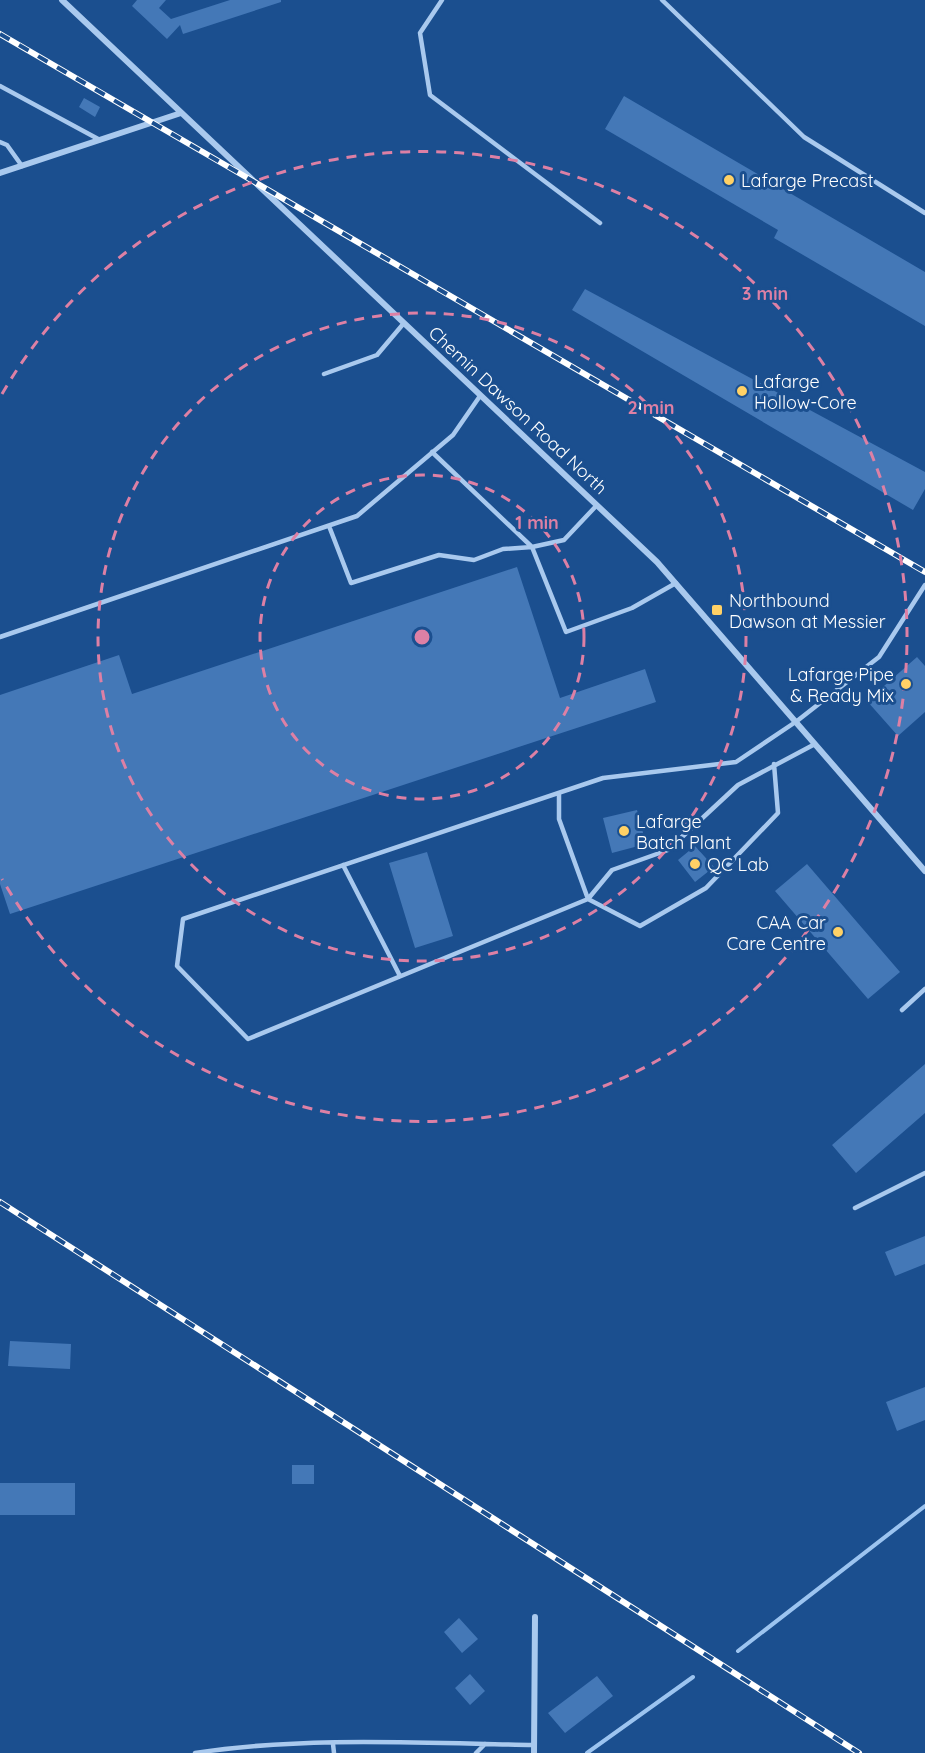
<svg xmlns="http://www.w3.org/2000/svg" width="925" height="1753" font-family="Quicksand,sans-serif">
  <rect width="100%" height="100%" fill="#1b4f8f"/>
  <g fill="none" stroke-linecap="round" stroke-linejoin="round">
    <path stroke="#9cc4f0" stroke-width="4" d="M738 1651 925 1506
      M587 1753 693 1677"/>
  </g>
  <path fill="#4478b7" d="M137 0H166L159 8 171 19 230 0H281V2L183 34 180 25 167 39 132 6Z
    M624 96 925 272V326L774 238 778 230 605 129Z
    M84 98 100 107 95 117 79 107Z
    M585 289 925 472V489L913 510 572 310Z
    M517 567 560 698 645 669 656 702 10 914 0 884V695L119 655 132 694Z
    M917 657 925 666V712L898 736 867 701Z
    M637 810 646 844 612 853 603 818Z
    M695 846 714 867 695 882 678 860Z
    M427 852 453 936 415 948 389 863Z
    M807 864 900 972 868 999 775 891Z
    M925 1064V1113L856 1173 832 1145Z
    M925 1236V1264L895 1276 885 1252Z
    M10 1341 71 1344 70 1369 8 1366Z
    M925 1387V1420L897 1431 886 1402Z
    M292 1465H314V1484H292Z
    M0 1483H75V1515H0Z
    M459 1618 478 1639 462 1653 444 1632Z
    M470 1674 485 1691 470 1705 455 1688Z
    M597 1676 613 1696 565 1733 548 1713Z"/>
  <g fill="none" stroke-linecap="round" stroke-linejoin="round">
    <path stroke="#a9c9ee" stroke-width="4.5" d="M442 0 420 33 430 95 600 223
      M662 0 804 137 925 213
      M0 86 100 140
      M0 142 7 145 22 166
      M324 374 377 355 404 323
      M432 452 532 547 566 632 632 608 676 583
      M329 526 351 583 439 555 474 560 503 549 532 547 564 540 597 505
      M0 637 357 516 453 435 480 396
      M815 744 738 785 668 850 612 870 588 899 248 1039 177 966 183 919 603 778 736 762 797 721 879 657 925 585
      M559 793V819L588 899 640 926 706 888 778 813 774 764
      M343 865 400 976
      M902 1010 925 989
      M855 1208 925 1173
      M333 1744 334 1753
      M195 1753C306 1736 422 1743 534 1745
      M476 1753 485 1744"/>
    <path stroke="#a9c9ee" stroke-width="6" d="M62 0 657 562 925 871
      M0 173 181 113
      M534 1753 535 1617"/>
    <g stroke="#fff" stroke-width="6">
      <path id="rail" d="M0 34 925 572
        M0 1202 859 1753"/>
    </g>
    <use href="#rail" stroke="#1b4f8f" stroke-width="4" stroke-dasharray="11" stroke-linecap="butt"/>
  </g>
  <g fill="none" stroke="#dd80a5" stroke-width="3" stroke-dasharray="10 8">
    <circle cx="422" cy="637" r="162"/>
    <circle cx="422" cy="637" r="324"/>
    <path d="M2 394A485 485 0 1 1 2 879"/>
  </g>
  <g fill="#ffd166" stroke="#1b4f8f" stroke-width="2">
    <circle cx="729" cy="180" r="6"/>
    <circle cx="742" cy="391" r="6"/>
    <rect x="711" y="604" width="12" height="12" rx="3"/>
    <circle cx="906" cy="684" r="6"/>
    <circle cx="624" cy="831" r="6"/>
    <circle cx="695" cy="864" r="6"/>
    <circle cx="838" cy="932" r="6"/>
  </g>
  <g text-anchor="middle" dominant-baseline="central" stroke-width="6" stroke-linejoin="round" paint-order="stroke">
    <g font-size="18" fill="#fff" stroke="#1b4f8f" text-anchor="start">
      <text x="741" y="180">Lafarge Precast</text>
      <text x="754" y="381">Lafarge<tspan x="754" dy="21">Hollow-Core</tspan></text>
      <text x="729" y="600">Northbound<tspan x="729" dy="21">Dawson at Messier</tspan></text>
      <text x="894" y="674" text-anchor="end">Lafarge Pipe<tspan x="894" dy="21">&amp; Ready Mix</tspan></text>
      <text x="636" y="821">Lafarge<tspan x="636" dy="21">Batch Plant</tspan></text>
      <text x="707" y="864">QC Lab</text>
      <text x="826" y="922" text-anchor="end">CAA Car<tspan x="826" dy="21">Care Centre</tspan></text>
    </g>
    <g font-size="18" fill="#fff" stroke="#1b4f8f">
      <text transform="translate(518 410) rotate(43)">Chemin Dawson Road North</text>
    </g>
  </g>
  <circle cx="422" cy="637" r="9" fill="#dd80a5" stroke="#1b4f8f" stroke-width="3"/>
  <g font-size="18" text-anchor="middle" font-weight="bold" fill="#dd80a5" stroke="#1b4f8f" stroke-width="6" stroke-linejoin="round" paint-order="stroke">
    <text x="765" y="300">3 min</text>
    <text x="651" y="414">2 min</text>
    <text x="537" y="529">1 min</text>
  </g>
</svg>
